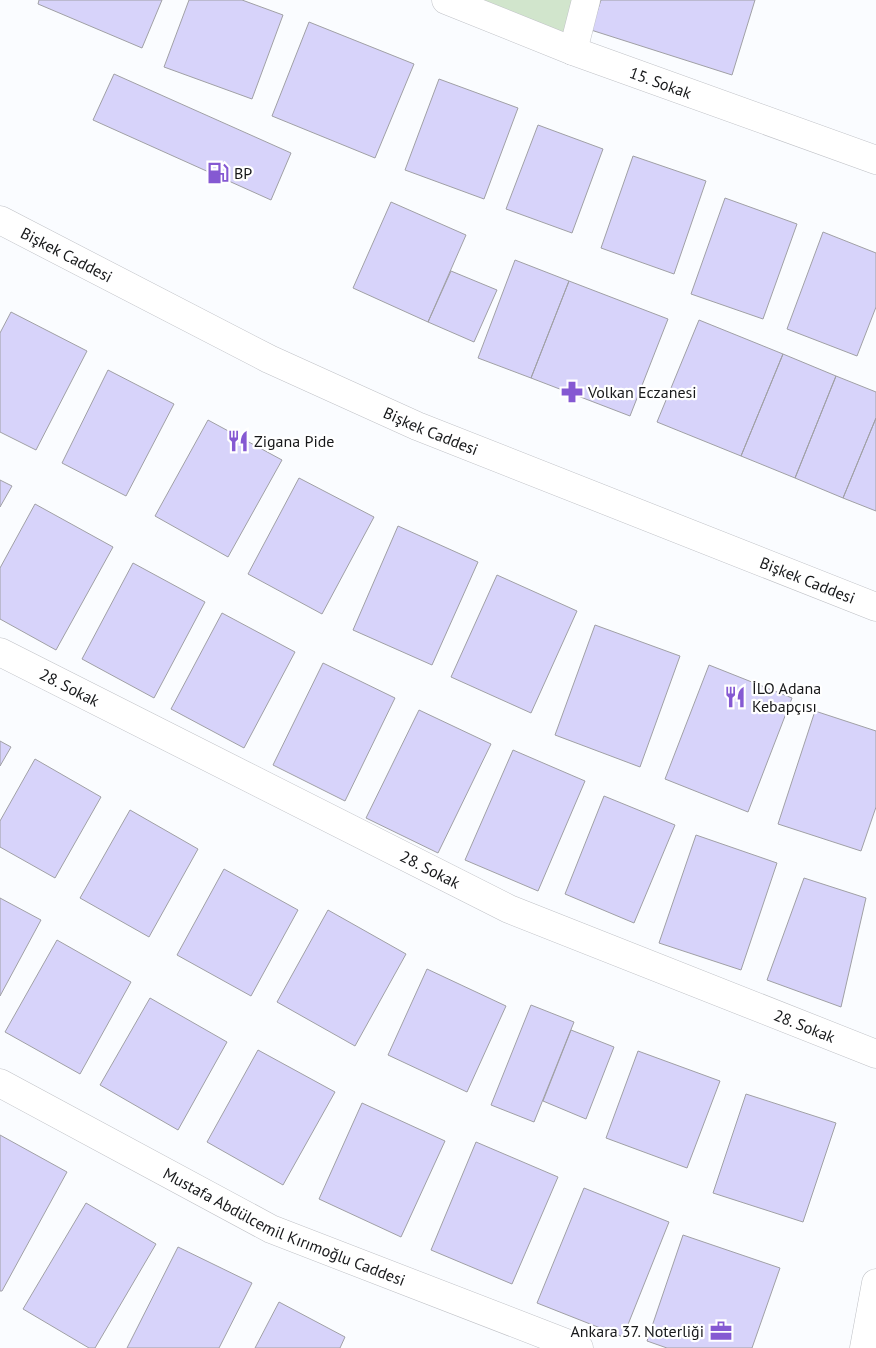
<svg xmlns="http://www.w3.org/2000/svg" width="876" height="1348" font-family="'PT Sans',sans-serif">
  <rect width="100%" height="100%" fill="#fafcff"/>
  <path fill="#d1e5cc" d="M446 0H586L573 51Z"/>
  <path fill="#d7d3fa" stroke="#a0a0a5" d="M39 0H162L142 48 38 4Z
    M189 0H242L283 15 252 99 164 67Z
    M601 0H755L732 75 591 30Z
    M309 22 414 64 375 158 272 116Z
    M114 74 291 153 271 200 93 120Z
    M439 79 518 108 484 199 405 170Z
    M538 125 603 149 572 233 506 209Z
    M633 156 706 181 674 274 601 248Z
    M725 198 797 224 763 319 691 294Z
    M391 202 466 235 428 322 353 288Z
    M823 232 876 253V307L857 356 787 329Z
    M515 260 569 281 531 378 478 358Z
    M451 271 497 290 474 342 428 322Z
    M569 281 668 319 630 416 531 378Z
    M11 312 87 351 36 450 0 432V333Z
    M699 320 783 354 741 456 657 422Z
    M783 354 836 376 795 478 741 456Z
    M108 370 174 404 126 496 62 463Z
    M836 376 876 392V418L843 498 795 478Z
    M876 418V511L843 498Z
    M208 420 282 460 228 557 155 516Z
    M299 478 374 517 322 614 248 574Z
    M0 480 12 486 0 507Z
    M35 504 113 547 56 650 0 619V568Z
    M398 526 478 562 432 665 353 630Z
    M133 563 205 602 154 698 82 659Z
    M497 575 577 611 531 713 451 677Z
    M222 613 295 652 244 748 171 709Z
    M595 625 680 656 640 767 555 735Z
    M323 663 395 698 345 801 273 765Z
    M709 665 792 698 748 812 665 779Z
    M419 710 491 744 438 853 366 818Z
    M815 711 876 731V807L861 851 778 824Z
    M0 741 11 747 0 766Z
    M513 750 585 781 538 891 465 860Z
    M35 759 101 797 55 878 0 847V821Z
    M604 796 675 825 634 923 565 894Z
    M130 810 198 849 149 937 80 898Z
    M696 835 777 863 741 970 659 943Z
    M224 869 298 910 251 996 177 955Z
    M804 878 866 898 841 1007 767 980Z
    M0 898 41 920 0 996Z
    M328 910 406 954 355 1046 277 1002Z
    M57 940 131 982 80 1074 5 1032Z
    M427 969 506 1006 467 1092 388 1055Z
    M150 998 227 1042 178 1130 100 1085Z
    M531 1005 574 1022 534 1122 491 1105Z
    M571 1030 614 1047 586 1119 543 1101Z
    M258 1050 335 1092 283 1185 207 1142Z
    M638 1051 720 1081 687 1168 606 1138Z
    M746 1094 836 1123 803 1222 713 1193Z
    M362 1103 445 1141 401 1237 319 1199Z
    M0 1135 67 1172 2 1291H0Z
    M476 1142 558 1177 512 1284 431 1250Z
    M584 1188 669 1222 623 1337 537 1303Z
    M86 1203 156 1244 95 1348H89L23 1309Z
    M683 1235 780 1268 752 1348H667L647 1341Z
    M178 1247 252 1283 219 1348H127Z
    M279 1302 345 1337 340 1348H255Z"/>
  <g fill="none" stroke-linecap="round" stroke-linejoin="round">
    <g stroke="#c0c2c7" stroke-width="29">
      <g id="minor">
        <path id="s1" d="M446 0 573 51 876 160"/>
        <path d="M573 51 586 0"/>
        <path id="s2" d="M0 220 269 359 417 426 876 607"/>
        <path id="s3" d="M0 652 509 909 876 1054"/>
        <path id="s4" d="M0 1083 271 1229 579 1348"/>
        <path d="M864 1348 876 1283"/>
      </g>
    </g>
    <use href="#minor" stroke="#fff" stroke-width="28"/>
  </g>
  <defs>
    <g id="fuel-bare" transform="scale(1.725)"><path d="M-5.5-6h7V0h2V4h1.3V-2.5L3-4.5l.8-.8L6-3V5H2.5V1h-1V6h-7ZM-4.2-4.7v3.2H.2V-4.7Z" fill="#8559d2" stroke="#fff" stroke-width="2.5" paint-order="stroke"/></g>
    <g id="pharmacy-bare" transform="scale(1.725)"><path d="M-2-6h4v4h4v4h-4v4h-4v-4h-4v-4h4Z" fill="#8559d2" stroke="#fff" stroke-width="2.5" paint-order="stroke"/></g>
    <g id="restaurant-bare" transform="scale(1.725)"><path d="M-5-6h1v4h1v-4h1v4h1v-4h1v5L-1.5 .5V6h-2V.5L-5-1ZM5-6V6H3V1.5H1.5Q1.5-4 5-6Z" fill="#8559d2" stroke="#fff" stroke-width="2.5" paint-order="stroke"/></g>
    <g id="office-bare" transform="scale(1.725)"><path d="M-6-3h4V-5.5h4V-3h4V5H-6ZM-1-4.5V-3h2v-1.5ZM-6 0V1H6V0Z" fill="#8559d2" stroke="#fff" stroke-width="2.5" paint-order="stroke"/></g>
  </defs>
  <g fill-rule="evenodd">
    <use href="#fuel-bare" x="218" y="173"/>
    <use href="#pharmacy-bare" x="572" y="392"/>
    <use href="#restaurant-bare" x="238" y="441"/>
    <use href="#restaurant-bare" x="735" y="697"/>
    <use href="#office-bare" x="721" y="1331"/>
  </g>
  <g text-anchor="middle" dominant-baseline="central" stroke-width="4.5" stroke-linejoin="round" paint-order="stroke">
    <g font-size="16" fill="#17181a" stroke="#fff">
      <text stroke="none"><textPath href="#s1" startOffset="230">15. Sokak</textPath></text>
      <text stroke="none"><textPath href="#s2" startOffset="75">Bişkek Caddesi</textPath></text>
      <text stroke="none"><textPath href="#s2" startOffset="480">Bişkek Caddesi</textPath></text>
      <text stroke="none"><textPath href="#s2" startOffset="885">Bişkek Caddesi</textPath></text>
      <text stroke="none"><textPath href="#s3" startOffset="78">28. Sokak</textPath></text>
      <text stroke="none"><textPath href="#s3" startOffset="482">28. Sokak</textPath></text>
      <text stroke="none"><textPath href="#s3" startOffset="888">28. Sokak</textPath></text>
      <text stroke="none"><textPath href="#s4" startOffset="319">Mustafa Abdülcemil Kırımoğlu Caddesi</textPath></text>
    </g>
    <g font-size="16" fill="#17181a" stroke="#fff" text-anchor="start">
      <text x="234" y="173">BP</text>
      <text x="588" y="392">Volkan Eczanesi</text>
      <text x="254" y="441">Zigana Pide</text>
      <text x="752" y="688">İLO Adana<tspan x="752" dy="18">Kebapçısı</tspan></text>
      <text x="704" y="1331" text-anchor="end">Ankara 37. Noterliği</text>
    </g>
  </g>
</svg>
